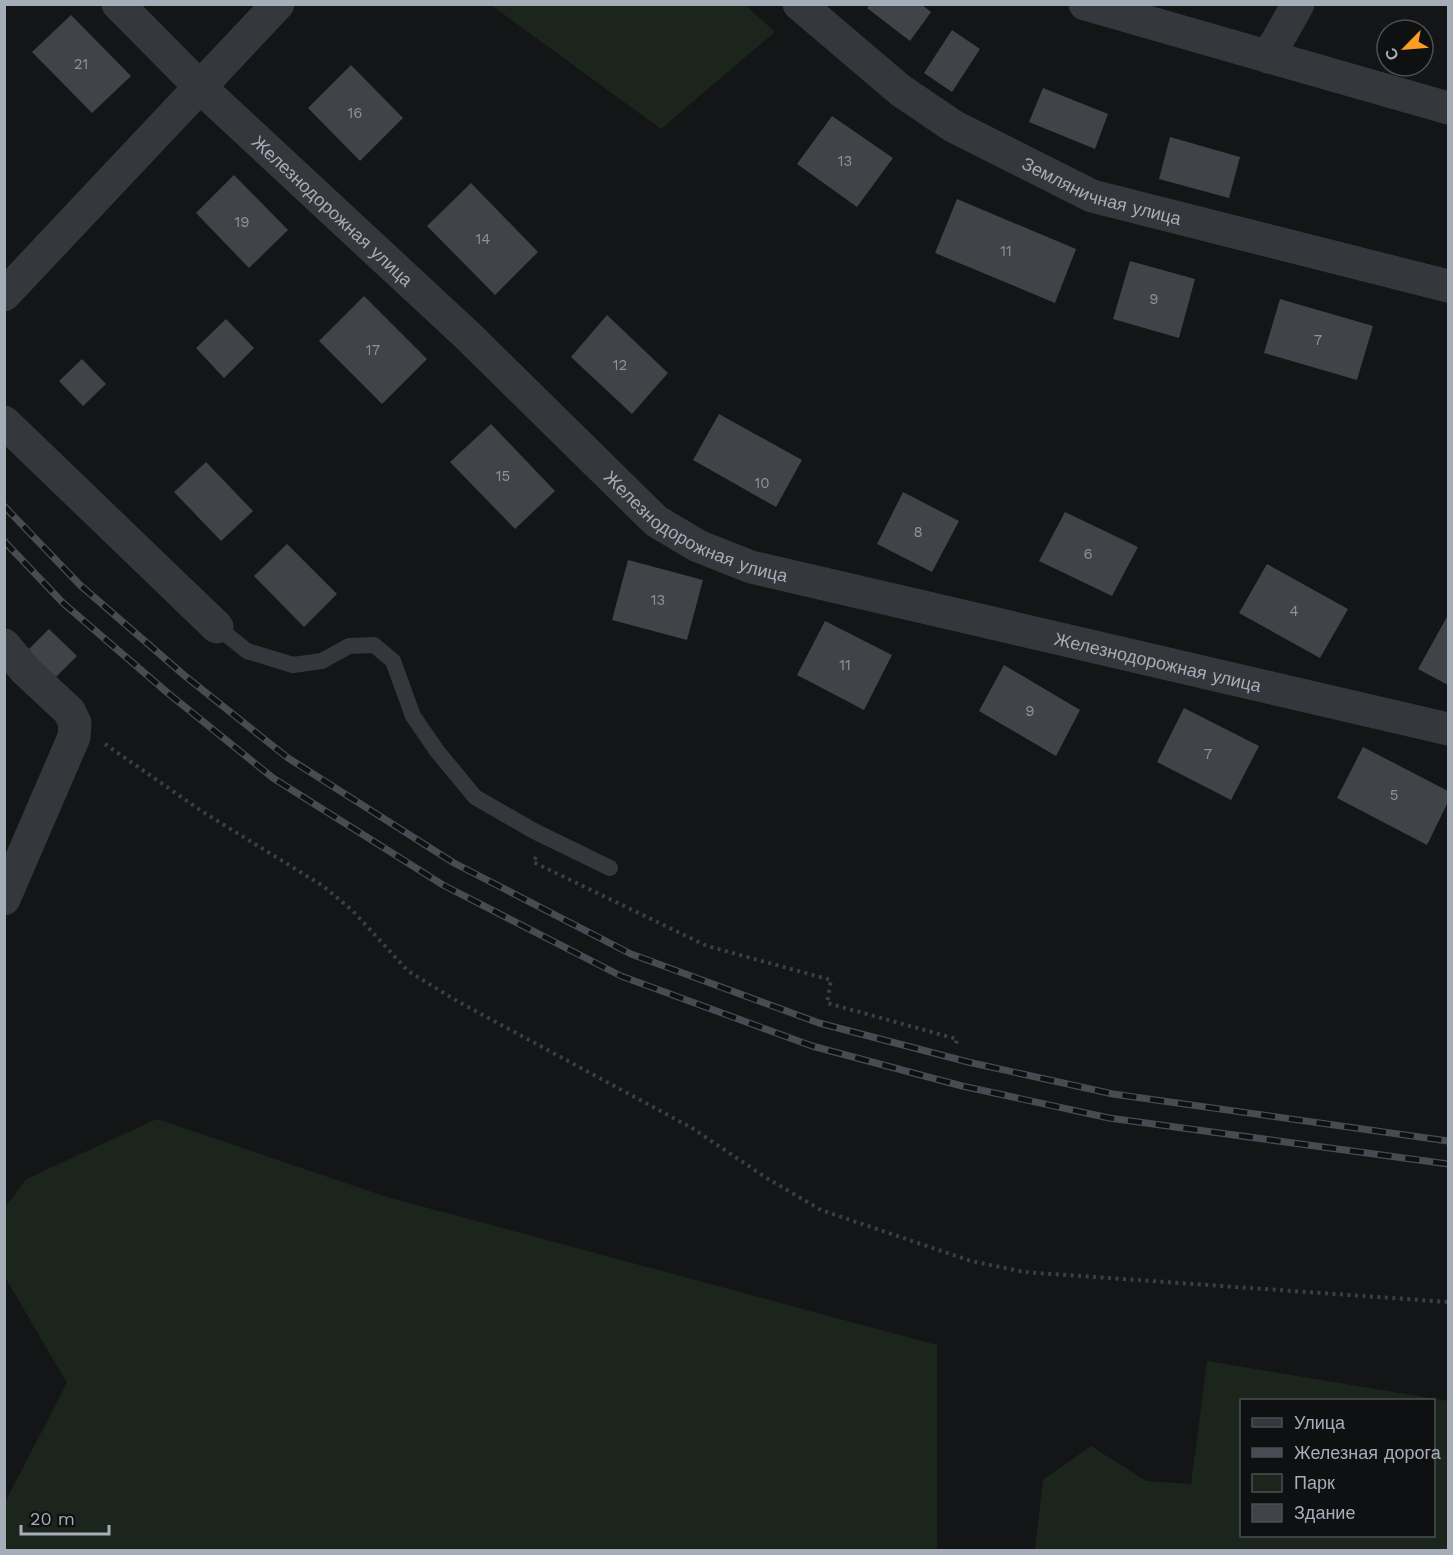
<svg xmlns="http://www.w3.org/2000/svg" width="1453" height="1555" font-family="'Work Sans',sans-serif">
  <rect width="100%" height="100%" fill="#141517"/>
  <path fill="#1c251c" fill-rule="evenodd" d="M491 5H745L775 32 661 129Z
    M157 1119 387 1197 937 1345V1550H5V1502L67 1383 5 1277V1208L26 1179Z
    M1207 1361 1448 1401V1550H1035L1043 1480 1091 1446 1146 1481 1191 1484ZM1242 1400H1434V1536H1242Z"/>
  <path fill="#404347" d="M870 4H921L931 12 910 41 867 8Z
    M71 15 131 76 92 113 32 52Z
    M952 30 980 49 952 92 924 73Z
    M351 65 403 118 360 161 308 108Z
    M1043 88 1108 114 1095 149 1029 122Z
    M832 116 893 158 857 207 797 164Z
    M1170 137 1240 157 1229 198 1159 179Z
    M234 175 288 230 249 268 196 213Z
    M471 183 538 252 495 295 427 226Z
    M957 199 1076 249 1055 303 935 253Z
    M1130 261 1195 279 1179 338 1113 319Z
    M364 296 427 359 382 404 319 341Z
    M1280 299 1373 326 1357 380 1264 353Z
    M607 315 668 373 632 414 571 357Z
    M226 319 254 348 224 378 196 348Z
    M82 359 106 384 83 406 59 381Z
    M719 414 802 460 776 507 693 460Z
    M491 424 555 491 515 529 450 462Z
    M206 462 253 511 221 541 174 492Z
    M903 492 959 521 932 572 877 544Z
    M1065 512 1138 547 1112 596 1039 561Z
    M287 544 337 594 304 627 254 576Z
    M628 560 703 580 687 640 612 620Z
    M1267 564 1348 609 1320 658 1239 613Z
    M1448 615V685L1418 669Z
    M825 621 892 655 864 710 797 675Z
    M49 629 77 656 53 680 25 653Z
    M1004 665 1080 710 1056 756 979 711Z
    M1184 708 1259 746 1231 800 1157 762Z
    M1363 747 1448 791V802L1427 845 1337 798Z"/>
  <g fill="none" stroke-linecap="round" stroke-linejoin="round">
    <path stroke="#3b3e43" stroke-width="4" stroke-dasharray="3 4.5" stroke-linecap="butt" d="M105 744 203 812 323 886 353 911 408 971 457 1001 692 1128 765 1177 821 1210 971 1261 1024 1272 1448 1302
      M536 857 533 862 707 946 831 980 827 1003 957 1039 955 1048"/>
    <path stroke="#35373c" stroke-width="16" d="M217 627 247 651 293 665 322 661 349 646 374 645 393 661 413 716 437 751 475 797 534 831 610 868"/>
    <g stroke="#35373c" stroke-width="33">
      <path id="s1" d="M118 4 201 88 468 336 656 521 698 546 751 567 1448 729"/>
      <path id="s2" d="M799 4 900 90 953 126 1092 196 1448 286"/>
      <path d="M1085 4 1448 108"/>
      <path d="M1268 57 1298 4"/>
      <path d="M4 295 278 4"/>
      <path d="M4 422 217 627"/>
      <path d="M4 645 26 671 69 711 75 723 74 737 4 899"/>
    </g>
    <g stroke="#484b51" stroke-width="7">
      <path id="rail" d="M4 506 80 585 185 676 288 758 454 863 631 954 819 1023 968 1062 1113 1094 1448 1141
        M4 541 63 603 169 694 273 778 443 885 621 976 812 1046 962 1086 1109 1118 1448 1164"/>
    </g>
    <use href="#rail" stroke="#0f1011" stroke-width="4.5" stroke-dasharray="14" stroke-linecap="butt"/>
  </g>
  <g text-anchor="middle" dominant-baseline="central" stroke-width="5" stroke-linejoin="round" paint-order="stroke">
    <g font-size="15" fill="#8c929c">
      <text x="81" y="64">21</text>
      <text x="355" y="113">16</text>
      <text x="845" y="161">13</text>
      <text x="242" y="222">19</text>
      <text x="483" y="239">14</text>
      <text x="1006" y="251">11</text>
      <text x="1154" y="299">9</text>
      <text x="1318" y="340">7</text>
      <text x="373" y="350">17</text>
      <text x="620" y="365">12</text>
      <text x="503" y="476">15</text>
      <text x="762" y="483">10</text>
      <text x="918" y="532">8</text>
      <text x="1088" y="554">6</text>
      <text x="658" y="600">13</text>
      <text x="1294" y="611">4</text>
      <text x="845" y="665">11</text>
      <text x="1030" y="711">9</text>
      <text x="1208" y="754">7</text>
      <text x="1394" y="795">5</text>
    </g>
    <g font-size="18" fill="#a5adb8" stroke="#0f1011">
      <text stroke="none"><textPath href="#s2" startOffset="360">Земляничная улица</textPath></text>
      <text stroke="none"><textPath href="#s1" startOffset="298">Железнодорожная улица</textPath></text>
      <text stroke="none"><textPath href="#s1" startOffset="784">Железнодорожная улица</textPath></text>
      <text stroke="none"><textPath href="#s1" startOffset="1270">Железнодорожная улица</textPath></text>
    </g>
  </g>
  <rect width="1453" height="1555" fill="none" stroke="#a5adb8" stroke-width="12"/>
  <rect x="1240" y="1399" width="195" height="138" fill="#0f1011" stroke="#4b4f54" stroke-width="1.5"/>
  <rect x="1252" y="1418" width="30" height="9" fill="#35373c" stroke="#4b4f54" stroke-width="1.5"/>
  <text x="1294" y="1429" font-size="18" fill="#a5adb8">Улица</text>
  <rect x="1252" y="1448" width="30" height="9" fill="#484b51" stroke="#4b4f54" stroke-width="1.5"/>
  <text x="1294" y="1459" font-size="18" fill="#a5adb8">Железная дорога</text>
  <rect x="1252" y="1474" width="30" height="18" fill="#1c251c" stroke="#4b4f54" stroke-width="1.5"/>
  <text x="1294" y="1489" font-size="18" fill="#a5adb8">Парк</text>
  <rect x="1252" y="1504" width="30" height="18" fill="#404347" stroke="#4b4f54" stroke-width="1.5"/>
  <text x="1294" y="1519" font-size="18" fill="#a5adb8">Здание</text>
  <g transform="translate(1405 48) rotate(245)"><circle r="28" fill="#0f1011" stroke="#4b4f54" stroke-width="1.5"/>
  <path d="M0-4.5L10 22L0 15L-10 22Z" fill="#fe9d25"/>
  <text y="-9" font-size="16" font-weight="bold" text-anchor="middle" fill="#a5adb8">С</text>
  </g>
  <path d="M21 1525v9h88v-9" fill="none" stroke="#a5adb8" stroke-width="3"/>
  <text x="30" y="1525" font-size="18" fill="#a5adb8" stroke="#0f1011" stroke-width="4.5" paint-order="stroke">20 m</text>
</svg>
